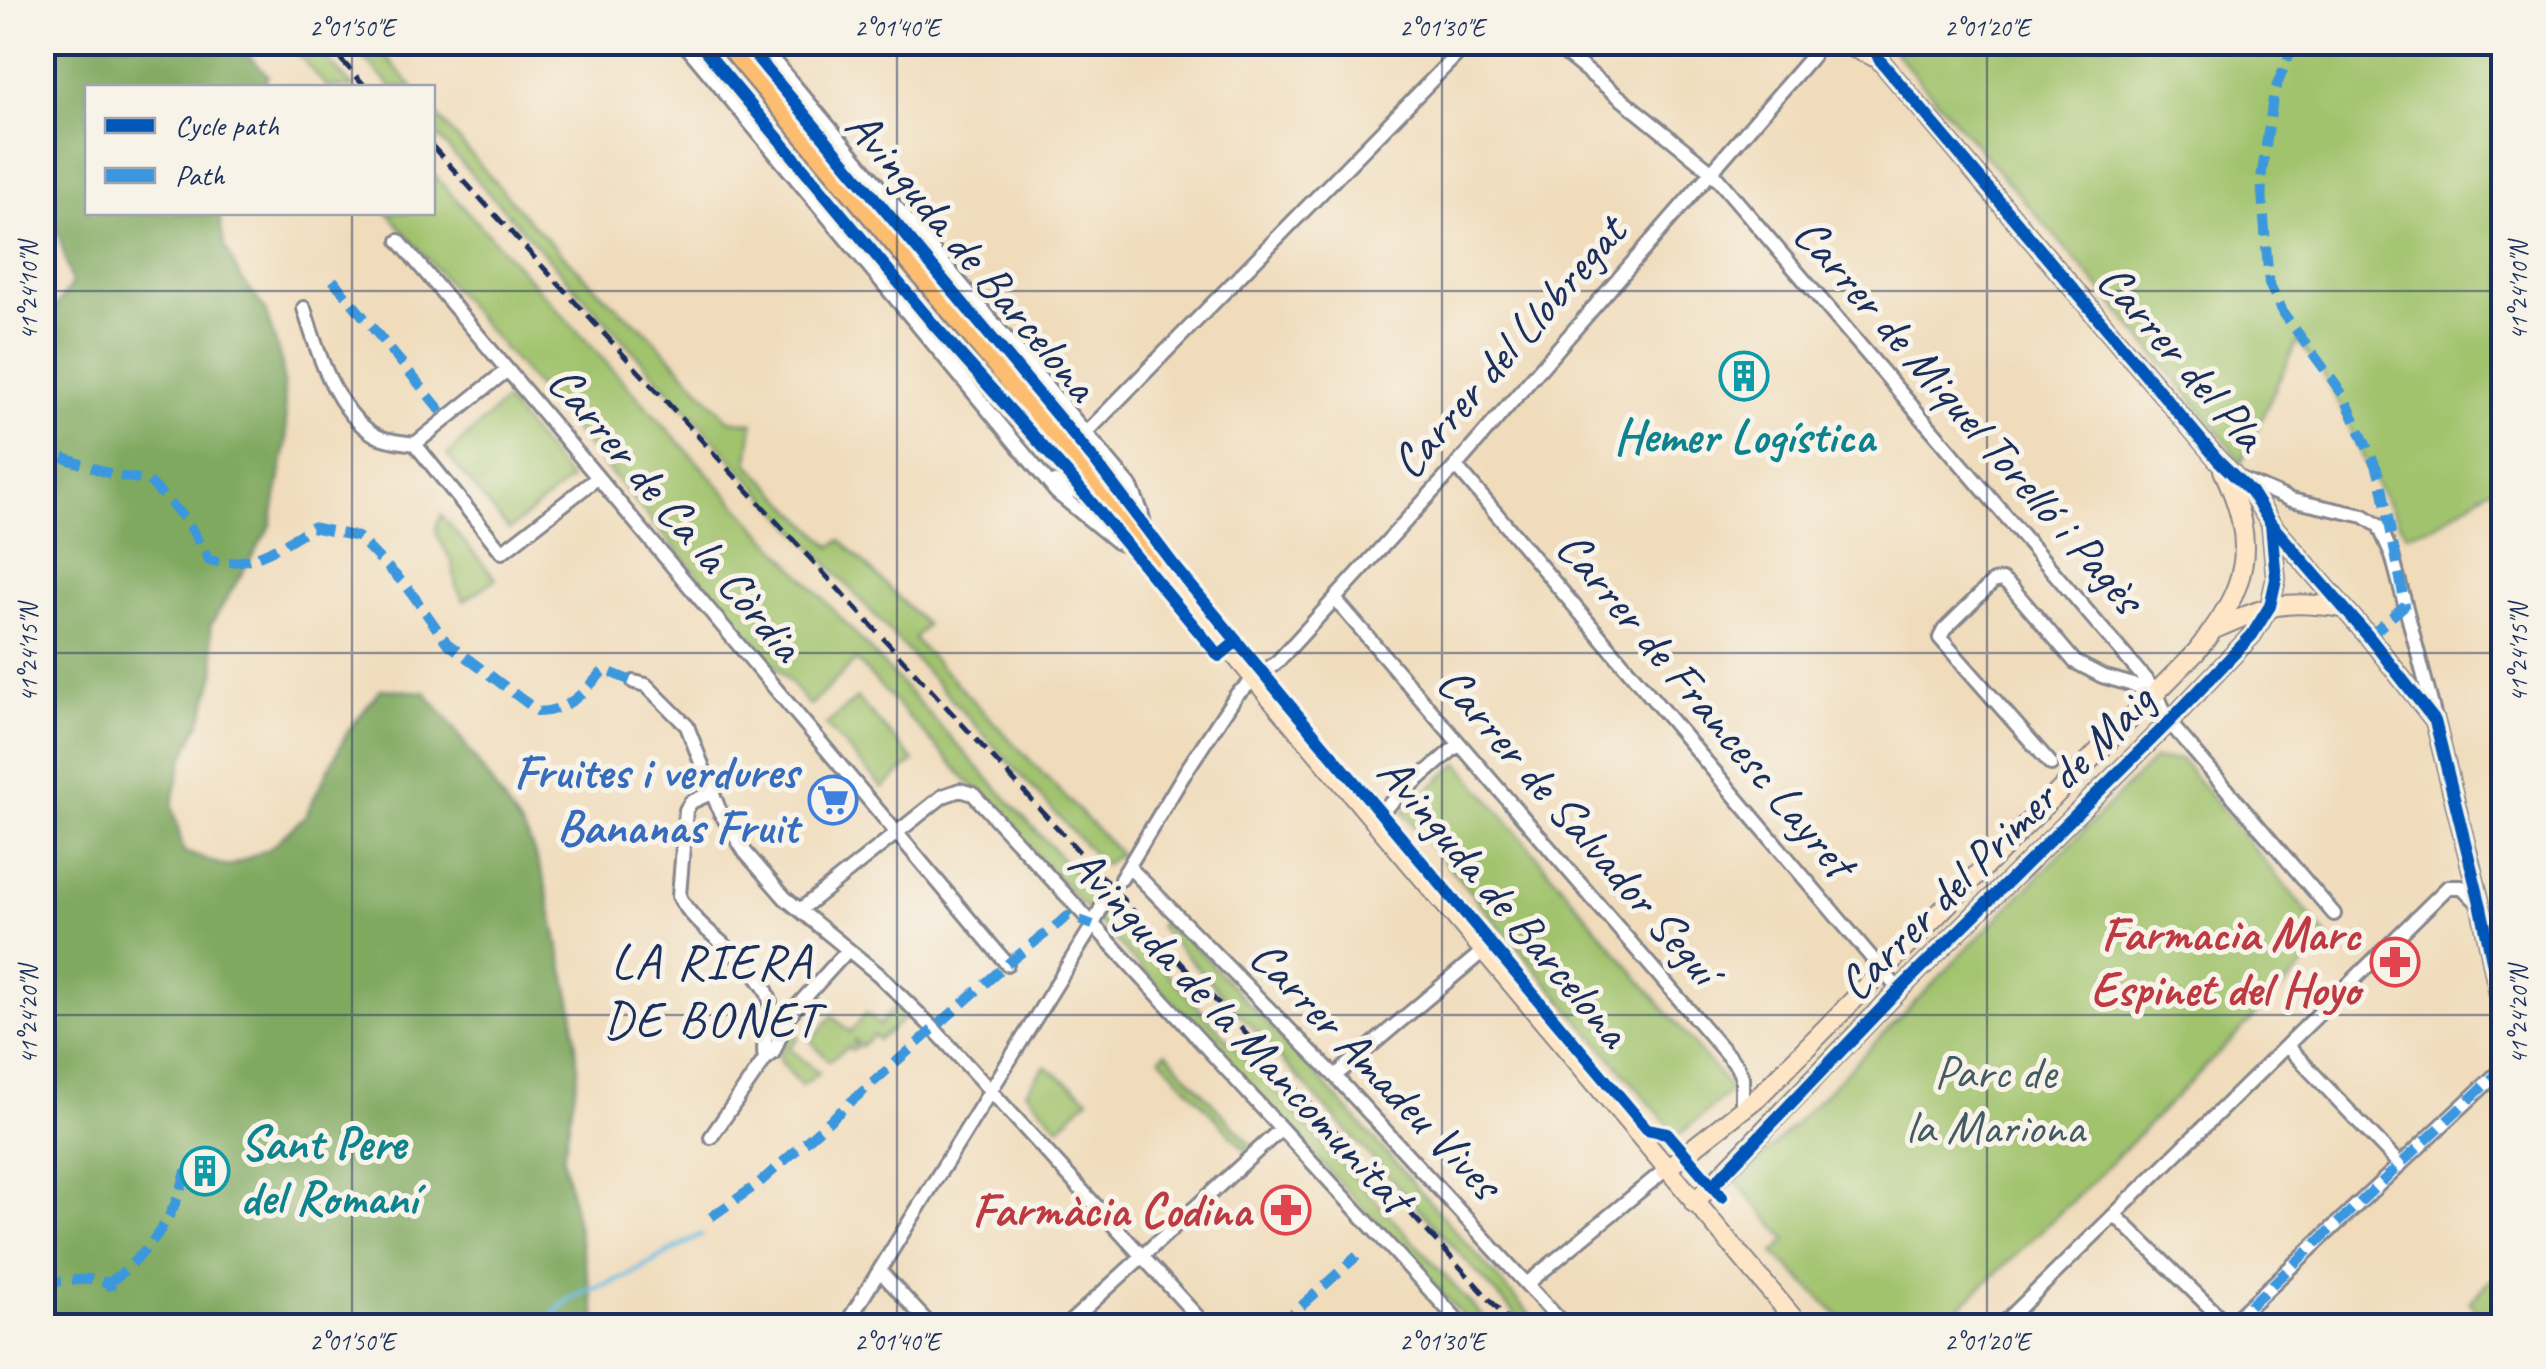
<svg xmlns="http://www.w3.org/2000/svg" width="2546" height="1369" font-family="Caveat,sans-serif">
  <rect width="100%" height="100%" fill="#f7f3e8"/>
  <filter id="ink" filterUnits="userSpaceOnUse"><feTurbulence type="fractalNoise" baseFrequency=".01" numOctaves="2"/><feDisplacementMap in="SourceGraphic" scale="20" xChannelSelector="R" yChannelSelector="G"/><feConvolveMatrix kernelMatrix="1 2 1 2 8 2 1 2 1" color-interpolation-filters="sRGB"/></filter>
  <filter id="wash" filterUnits="userSpaceOnUse"><feTurbulence type="fractalNoise" baseFrequency=".0048" numOctaves="4" result="noise"/><feDisplacementMap in="SourceGraphic" scale="40" xChannelSelector="R" yChannelSelector="G"/><feGaussianBlur stdDeviation="2.25" result="paint"/><feColorMatrix in="noise" values="0 0 0 0 0 0 0 0 0 0 0 0 0 0 0 0 0 1.4 0 .05"/><feComposite in="paint" operator="in"/></filter>
  <g filter="url(#wash)">
    <rect width="100%" height="100%" fill="#f0dcbb"/>
    <path fill="#a1c36d" stroke="#5e7966" stroke-width="2.5" d="M288 43H312L353 87H327Z
      M350 43H374L413 87H391Z
      M1887 43H2503V479L2436 525 2406 534C2394 514 2380 494 2370 472 2348 428 2333 377 2297 341L2241 463 2219 432 2093 280Z
      M432 110 530 222 603 295 649 334 729 420 753 423 748 463 831 547 841 540 926 625 914 639 1120 854 1103 865 433 132Z
      M433 174 1491 1326H1472L856 660 810 706 388 213 432 212Z
      M505 401 570 480 509 530 447 455Z
      M441 515 496 579 464 601 456 586 452 562 437 535 436 527Z
      M857 698 914 761 883 788 826 725Z
      M2180 759 2330 940 2084 1190 1940 1326H1849L1774 1253 1787 1240 1737 1183 2153 760Z
      M1459 763 1732 1090 1678 1136 1402 812Z
      M1167 917 1330 1090 1540 1326H1526L1159 926Z
      M895 1007 907 1017 878 1040 874 1035 861 1046 855 1040 853 1042 857 1047 852 1051 848 1047 829 1061 811 1041 832 1016 850 1032 866 1013 879 1025Z
      M791 1029 799 1037 789 1048 819 1073 801 1086 778 1058Z
      M1166 1052 1251 1145 1245 1150 1160 1057Z
      M1045 1066 1089 1098 1059 1127 1026 1091Z
      M2502 1269 2503 1326H2493L2469 1302Z"/>
    <path fill="#80a960" stroke="#4e6c5f" stroke-width="2.5" d="M43 42 236 43 268 75 263 87 88 88V212L219 213 224 244 240 277 265 309 282 364 287 439 271 525 210 626 216 670 204 713 183 759 172 805 184 852 228 867 269 849 305 816 348 731 381 689 425 692 452 725 528 837 544 878 573 1010 578 1072 563 1157 598 1326H43L42 326 72 284 43 177Z"/>
    <g fill="none" stroke-linecap="round" stroke-linejoin="round">
      <path stroke="#67bce3" stroke-width="5" d="M546 1326C567 1287 601 1291 631 1274 654 1261 677 1247 701 1235"/>
    </g>
  </g>
  <g filter="url(#ink)">
    <g fill="none" stroke-linecap="round" stroke-linejoin="round">
      <path stroke="#c5b9a8" stroke-width="12" stroke-dasharray="12 6" stroke-linecap="butt" d="M1101 908 1121 879"/>
      <g stroke="#86868c" stroke-width="18">
        <path id="street" d="M683 42 1056 492 1117 542 1149 555
          M758 42 1131 487 1141 511 1150 549
          M1551 42 1711 171 2156 692 2169 722 2334 914
          M399 241 1007 964
          M304 308C316 349 336 414 377 436 387 441 403 442 415 444
          M1086 433 1469 42
          M415 444 502 552 597 478
          M415 444 506 371
          M1456 466 1899 990
          M2244 480 2291 500 2364 516 2379 526 2392 555 2435 718
          M1055 482 1067 490 1077 492 1111 464
          M1335 599 1736 1065 1742 1077V1110
          M634 682 646 685 687 726 720 812 745 852 785 898 878 974 933 1028 1206 1326
          M2051 764 1940 638 1944 630 1993 582 2002 580 2012 588 2075 662 2102 676 2154 691
          M711 793 691 802 686 810 679 896C695 929 747 956 766 990 778 1013 760 1036 765 1059
          M1371 820 1459 744
          M1129 867 1335 1076 1565 1326
          M1121 879 1186 771 1237 694 1278 661 1456 466 1812 56 1816 42
          M800 910 943 796 960 790 973 794 1463 1326
          M2287 1046 2400 1165
          M1335 1076 1482 952
          M711 1137 765 1059 773 1053 789 1015 848 950
          M2115 1215 2229 1326
          M880 1271 931 1326
          M1528 1283 1665 1170
          M845 1326 1093 925 1101 908
          M1066 1326 1281 1129
          M2001 1326 2448 887H2462L2476 901
          M2228 1326 2504 1067"/>
      </g>
      <g stroke="#86868c" stroke-width="22">
        <path id="secondary" d="M1839 42 1879 59
          M1872 42 1879 59 2218 460 2251 492 2271 524 2369 637 2435 721 2481 907 2504 1019
          M1152 557 1800 1326
          M2215 629C2270 605 2282 599 2343 608
          M1665 1170 1758 1097 2196 652C2248 587 2259 547 2223 470
          M1694 1203 1899 990 2169 722 2252 635 2270 606 2276 579 2271 524"/>
      </g>
      <g stroke="#86868c" stroke-width="25">
        <path id="primary" d="M727 42 1093 479 1152 557"/>
      </g>
      <use href="#street" stroke="#fff" stroke-width="12"/>
      <use href="#secondary" stroke="#fee5c5" stroke-width="18"/>
      <use href="#primary" stroke="#fcbd6f" stroke-width="20"/>
      <path stroke="#1b2f5e" stroke-width="5" stroke-dasharray="15 8" stroke-linecap="butt" d="M325 42 367 88
        M432 146 1514 1326"/>
      <path stroke="#3a97de" stroke-width="10" stroke-dasharray="20 10" stroke-linecap="butt" d="M2295 42 2274 92 2261 179 2269 284 2284 314 2344 396 2380 476 2405 605 2369 637
        M333 280 447 418
        M42 437 58 456 117 476 148 480 187 521 209 560C246 570 281 546 312 527L358 537 408 588 447 643 539 712C570 710 584 692 604 670L634 682
        M711 1217 758 1184 1007 964 1068 916 1093 925
        M42 1283 89 1279 109 1283 111 1290
        M109 1283C148 1254 178 1214 187 1166
        M1279 1326 1357 1256
        M2228 1326 2504 1067"/>
      <g stroke="#f7f3e8" stroke-width="19">
        <path id="cycleway" d="M698 42 934 325 1072 479 1219 656 1237 641
          M744 42 1095 461 1173 564 1287 702 1647 1129 1667 1133 1722 1197
          M1872 42 1879 59 2218 460 2251 492 2271 524 2369 637 2435 721 2481 907 2504 1019
          M1712 1186 1899 990 2169 722 2252 635 2270 606 2276 579 2271 524"/>
      </g>
      <use href="#cycleway" stroke="#0057b8" stroke-width="12"/>
    </g>
  </g>
  <path fill="none" stroke="#1b2f5e" stroke-width="2.5" stroke-opacity="0.45" d="M352 42V88M897 42V1326M1442 42V1326M1987 42V1326M352 212V1326M42 291H2504M42 653H2504M42 1015H2504"/>
  <defs>
    <g id="building-ring" transform="scale(2.5)"><circle r="9.5" fill="#f7f3e8" stroke="#0f9aa8" stroke-width="1.5"/><path d="M-4-6H4V6H1V3H-1V6H-4ZM-2.5-4.3h1.7v1.8h-1.7ZM.8-4.3h1.7v1.8H.8ZM-2.5-1h1.7V.8h-1.7ZM.8-1h1.7V.8H.8Z" fill="#0f9aa8"/></g>
    <g id="supermarket-ring" transform="scale(2.5)"><circle r="9.5" fill="#f7f3e8" stroke="#3f7fe0" stroke-width="1.5"/><path d="M-6-5.5h2.5l.6 2H6L4.5 2H-2.5L-4.4-4H-6ZM-1.5 3.2a1.3 1.3 0 1 0 .1 0ZM3 3.2a1.3 1.3 0 1 0 .1 0Z" fill="#3f7fe0"/></g>
    <g id="pharmacy-ring" transform="scale(2.5)"><circle r="9.5" fill="#f7f3e8" stroke="#e0444e" stroke-width="1.5"/><path d="M-2-6h4v4h4v4h-4v4h-4v-4h-4v-4h4Z" fill="#e0444e"/></g>
  </defs>
  <g fill-rule="evenodd">
    <use href="#building-ring" x="1744" y="376"/>
    <use href="#supermarket-ring" x="833" y="800"/>
    <use href="#pharmacy-ring" x="2395" y="962"/>
    <use href="#building-ring" x="205" y="1171"/>
    <use href="#pharmacy-ring" x="1286" y="1210"/>
  </g>
  <g text-anchor="middle" dominant-baseline="central" stroke-width="10" stroke-linejoin="round" paint-order="stroke">
    <g font-size="48" fill="#1b2f5e" stroke="#f7f3e8">
      <text transform="translate(972 255) rotate(50)">Avinguda de Barcelona</text>
      <text transform="translate(1508 347) rotate(-49)">Carrer del Llobregat</text>
      <text transform="translate(2182 357) rotate(49)">Carrer del Pla</text>
      <text transform="translate(1969 415) rotate(49)">Carrer de Miquel Torelló i Pagès</text>
      <text transform="translate(676 513) rotate(50)">Carrer de Ca la Còrdia</text>
      <text transform="translate(1706 704) rotate(50)">Carrer de Francesc Layret</text>
      <text transform="translate(1579 825) rotate(49)">Carrer de Salvador Seguí</text>
      <text transform="translate(1996 842) rotate(-45)">Carrer del Primer de Maig</text>
      <text transform="translate(1504 901) rotate(50)">Avinguda de Barcelona</text>
      <text transform="translate(1241 1030) rotate(47)">Avinguda de la Mancomunitat</text>
      <text transform="translate(1376 1069) rotate(46)">Carrer Amadeu Vives</text>
    </g>
    <g font-size="48" font-weight="bold" fill="#0d838f" stroke="#f7f3e8">
      <text x="1744" y="436">Hemer Logística</text>
      <text x="240" y="1143" text-anchor="start">Sant Pere<tspan x="240" dy="55">del Romaní</tspan></text>
    </g>
    <g font-size="48" font-weight="bold" fill="#366cbe" stroke="#f7f3e8" text-anchor="end">
      <text x="798" y="772">Fruites i verdures<tspan x="798" dy="55">Bananas Fruit</tspan></text>
    </g>
    <g font-size="48" font-weight="bold" fill="#be3a42" stroke="#f7f3e8" text-anchor="end">
      <text x="2360" y="934">Farmacia Marc<tspan x="2360" dy="55">Espinet del Hoyo</tspan></text>
      <text x="1251" y="1210">Farmàcia Codina</text>
    </g>
    <g font-size="48" fill="#435b62" stroke="#f7f3e8">
      <text x="1995" y="1072">Parc de<tspan x="1995" dy="55">la Mariona</tspan></text>
    </g>
    <g font-size="50" letter-spacing="2.5" fill="#1b2f5e" stroke="#f7f3e8">
      <text x="712" y="961">LA RIERA<tspan x="712" dy="58">DE BONET</tspan></text>
    </g>
  </g>
  <rect width="2546" height="1369" fill="none" stroke="#f7f3e8" stroke-width="110"/>
  <rect x="85" y="85" width="350" height="130" fill="#f7f3e8" stroke="#9fa5b1" stroke-width="2.5"/>
  <rect x="105" y="118" width="50" height="15" fill="#0057b8" stroke="#9fa5b1" stroke-width="2.5"/>
  <text x="175" y="135" font-size="30" fill="#1b2f5e">Cycle path</text>
  <rect x="105" y="168" width="50" height="15" fill="#3a97de" stroke="#9fa5b1" stroke-width="2.5"/>
  <text x="175" y="185" font-size="30" fill="#1b2f5e">Path</text>
  <rect x="55" y="55" width="2436" height="1259" fill="none" stroke="#1b2f5e" stroke-width="4"/>
  <g font-size="25" text-anchor="middle" fill="#1b2f5e">
    <text x="352" y="36">2°01'50"E</text>
    <text x="897" y="36">2°01'40"E</text>
    <text x="1442" y="36">2°01'30"E</text>
    <text x="1987" y="36">2°01'20"E</text>
    <text transform="translate(2518 291) rotate(-90)" y="9">41°24'10"N</text>
    <text transform="translate(28 291) rotate(-90)" y="9">41°24'10"N</text>
    <text transform="translate(2518 653) rotate(-90)" y="9">41°24'15"N</text>
    <text transform="translate(28 653) rotate(-90)" y="9">41°24'15"N</text>
    <text transform="translate(2518 1015) rotate(-90)" y="9">41°24'20"N</text>
    <text transform="translate(28 1015) rotate(-90)" y="9">41°24'20"N</text>
    <text x="352" y="1350">2°01'50"E</text>
    <text x="897" y="1350">2°01'40"E</text>
    <text x="1442" y="1350">2°01'30"E</text>
    <text x="1987" y="1350">2°01'20"E</text>
  </g>
</svg>
